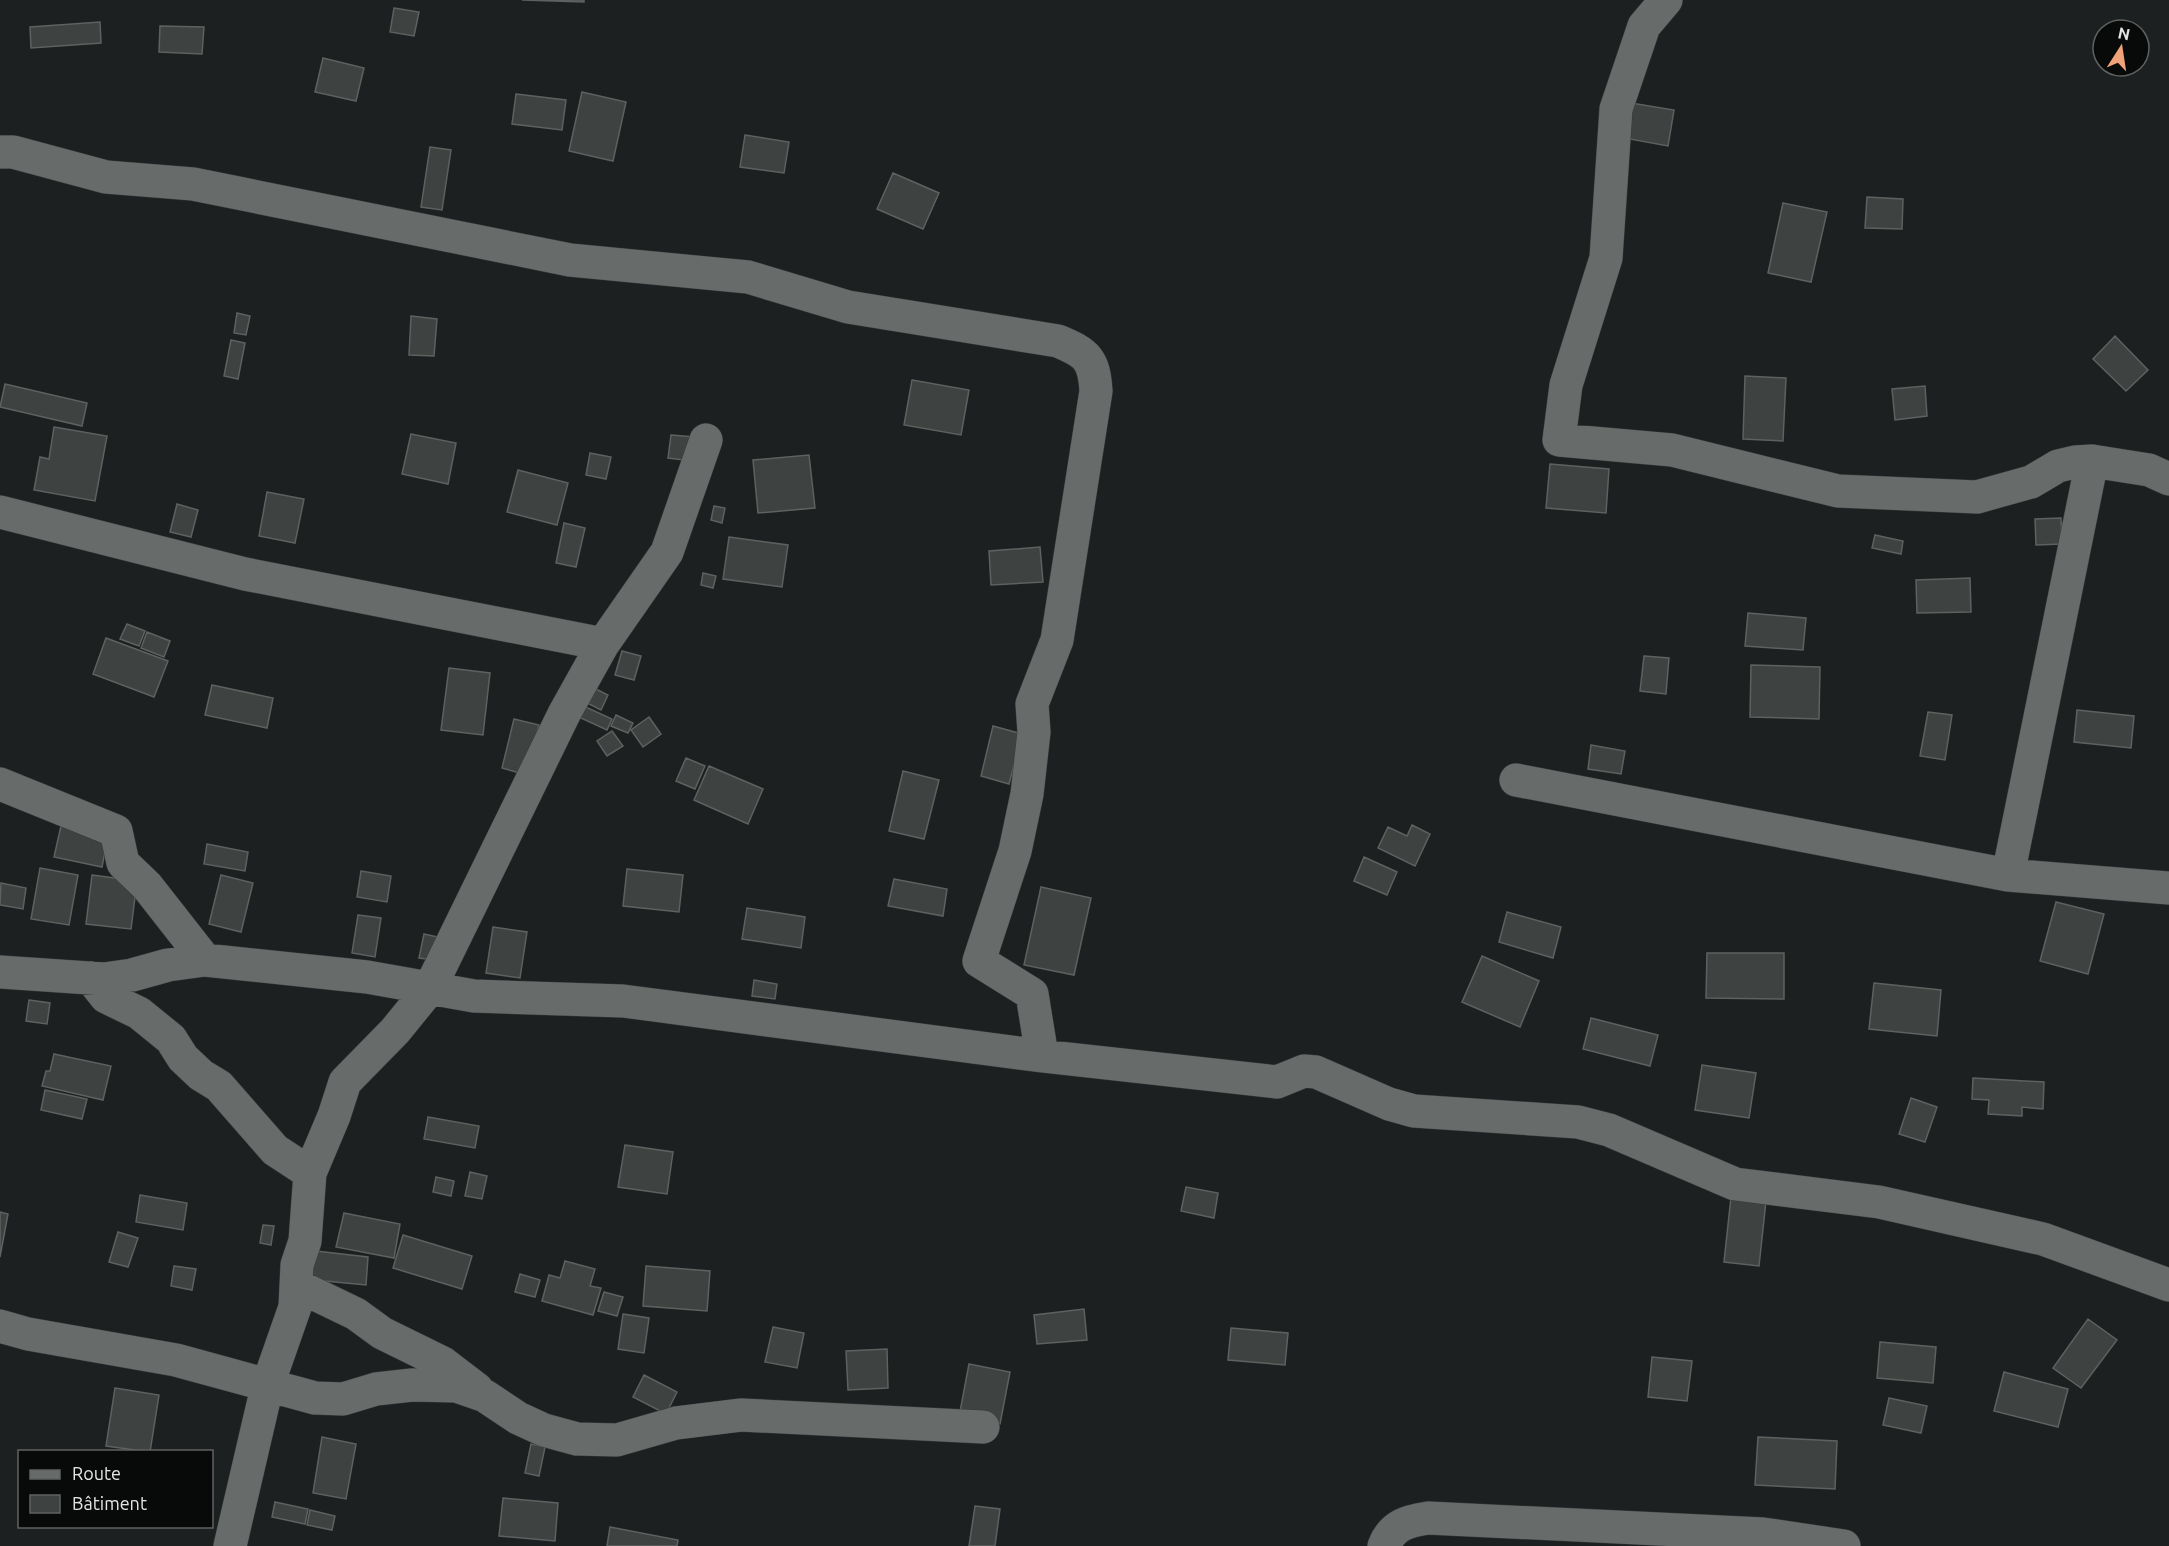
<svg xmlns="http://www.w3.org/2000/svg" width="2169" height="1546" font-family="Ubuntu,sans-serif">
  <rect width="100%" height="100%" fill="#1d2020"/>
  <path fill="#3e4240" stroke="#5e615f" stroke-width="1.5" d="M522 0H584V2Z
    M394 8 419 12 414 36 390 32Z
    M100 22 101 43 31 48 30 27Z
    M160 26 204 27 202 54 159 52Z
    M323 58 364 68 356 101 315 92Z
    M582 92 626 102 613 161 569 151Z
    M516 94 566 100 562 130 512 124Z
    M1631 103 1674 110 1668 146 1624 138Z
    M745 135 789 142 784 173 740 167Z
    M430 147 451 150 442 210 421 207Z
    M893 173 939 193 923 229 877 209Z
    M1867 197 1903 199 1902 229 1865 228Z
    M1783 203 1827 212 1811 282 1768 273Z
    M237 313 250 316 246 335 234 333Z
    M411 316 437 319 434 356 409 355Z
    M2115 336 2148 370 2126 391 2093 359Z
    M231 340 245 343 238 379 224 376Z
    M1745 376 1786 378 1783 441 1743 439Z
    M912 380 969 390 961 435 904 425Z
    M5 384 87 403 82 426 0 407Z
    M1925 386 1927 416 1895 420 1892 389Z
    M54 427 107 436 95 501 34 490 40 457 49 459Z
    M411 434 456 443 448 484 402 474Z
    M671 435 695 437 692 461 668 458Z
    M590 453 611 457 606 479 586 475Z
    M809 455 815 508 758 513 753 460Z
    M1550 464 1609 469 1606 513 1546 508Z
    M518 470 568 483 557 525 507 512Z
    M267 492 304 499 295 543 259 536Z
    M177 504 198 510 191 537 170 532Z
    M714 506 725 508 722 523 711 520Z
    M2061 518 2062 544 2036 545 2035 519Z
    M564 523 585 528 576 567 556 563Z
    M1875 535 1903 541 1901 554 1872 548Z
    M729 537 788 545 782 587 723 579Z
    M1040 547 1043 582 991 585 989 551Z
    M703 573 716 576 713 588 701 585Z
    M1970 578 1971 612 1917 613 1916 580Z
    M1748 613 1806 618 1803 650 1745 646Z
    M127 624 145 631 139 646 120 639Z
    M147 632 170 641 164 657 141 648Z
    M106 638 168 661 154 697 93 674Z
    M622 651 641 656 634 680 615 675Z
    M1644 656 1669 658 1666 694 1640 691Z
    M1751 665 1820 667 1819 719 1750 717Z
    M449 668 490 673 483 735 441 730Z
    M212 685 273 698 267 728 205 715Z
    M592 687 608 695 601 710 585 702Z
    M577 703 612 719 607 730 572 714Z
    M2077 710 2134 716 2131 748 2074 742Z
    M1928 712 1952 715 1945 760 1920 756Z
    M616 715 633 723 628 733 611 726Z
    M649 717 661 734 643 747 631 730Z
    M514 719 539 725 526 775 502 768Z
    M993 726 1022 734 1009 784 981 776Z
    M612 731 623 746 607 756 597 741Z
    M1591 745 1625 751 1621 774 1588 769Z
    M686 758 705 766 695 789 676 781Z
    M709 766 763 789 748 824 694 800Z
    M903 771 939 780 924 839 889 831Z
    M1412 825 1430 834 1415 866 1378 848 1388 827 1407 836Z
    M61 826 108 836 102 867 54 857Z
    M207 844 248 852 245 871 204 864Z
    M1364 857 1397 872 1387 895 1354 881Z
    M40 868 78 875 69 925 31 919Z
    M627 869 683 875 679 912 623 906Z
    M361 871 391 876 387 902 357 897Z
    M92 875 137 881 131 929 86 924Z
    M221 875 253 883 241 932 209 924Z
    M894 879 947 889 943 916 888 906Z
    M1 883 26 888 23 909 0 905Z
    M1041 887 1091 898 1074 975 1024 965Z
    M2056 902 2104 914 2088 974 2040 961Z
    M747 908 805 917 801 948 742 939Z
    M1507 912 1561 927 1553 958 1499 942Z
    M358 915 381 918 375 957 352 953Z
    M493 927 527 932 520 978 486 973Z
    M424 934 438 937 434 960 419 958Z
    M1707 953H1784V999L1706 998Z
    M1482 956 1539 981 1520 1027 1462 1002Z
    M754 980 777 984 775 999 752 996Z
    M1874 983 1941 990 1937 1036 1869 1029Z
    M29 1000 50 1003 47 1024 26 1021Z
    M1591 1018 1658 1035 1650 1066 1583 1049Z
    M54 1054 111 1066 103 1100 42 1086 46 1071H50Z
    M1702 1065 1756 1073 1749 1118 1695 1110Z
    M1973 1078 2044 1082 2043 1109 2022 1107V1116L1988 1114 1989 1100 1972 1099Z
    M45 1090 87 1099 82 1119 41 1110Z
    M1911 1098 1937 1107 1925 1142 1899 1134Z
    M428 1117 479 1126 475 1148 424 1139Z
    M625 1145 673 1152 667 1194 618 1187Z
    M470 1172 487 1176 482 1199 465 1196Z
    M436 1177 454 1181 451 1196 433 1192Z
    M1186 1187 1218 1193 1214 1218 1181 1211Z
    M140 1195 187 1203 183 1230 136 1222Z
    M1731 1197 1766 1201 1759 1266 1724 1262Z
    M0 1212 8 1214 0 1257Z
    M344 1213 400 1224 394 1258 336 1247Z
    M263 1225 274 1226 271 1245 260 1243Z
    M118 1232 138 1238 128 1267 109 1262Z
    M403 1235 472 1256 462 1289 393 1268Z
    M307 1250 368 1257 366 1285 304 1279Z
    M565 1261 595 1269 590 1286 601 1288 593 1315 542 1301 549 1275 560 1278Z
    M174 1266 196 1269 192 1290 171 1286Z
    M646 1266 710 1271 707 1311 643 1306Z
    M520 1274 540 1280 535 1297 515 1292Z
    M604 1292 623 1297 617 1316 598 1311Z
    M1084 1309 1087 1340 1037 1344 1034 1315Z
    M623 1314 649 1318 644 1353 618 1349Z
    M2088 1319 2117 1340 2081 1388 2053 1368Z
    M773 1327 804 1333 797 1368 765 1362Z
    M1231 1328 1288 1333 1285 1365 1228 1360Z
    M1880 1342 1936 1347 1933 1383 1877 1378Z
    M887 1349 888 1388 848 1390 846 1351Z
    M1652 1357 1692 1361 1687 1401 1648 1397Z
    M969 1364 1010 1372 1000 1424 959 1417Z
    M2004 1372 2068 1389 2058 1427 1994 1411Z
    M644 1375 677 1392 666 1414 633 1397Z
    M115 1388 159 1395 150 1452 106 1446Z
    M1889 1398 1927 1406 1921 1433 1883 1425Z
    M322 1437 356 1444 346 1499 313 1493Z
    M1758 1437 1837 1441 1835 1489 1755 1485Z
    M531 1444 545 1447 539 1476 525 1473Z
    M503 1498 558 1503 555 1541 499 1536Z
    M275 1502 308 1509 305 1524 272 1517Z
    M975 1506 1000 1509 995 1546H969Z
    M310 1510 335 1516 332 1530 307 1525Z
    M610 1527 678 1540 677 1546H607Z"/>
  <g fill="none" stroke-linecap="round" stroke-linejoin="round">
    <g stroke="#373a3a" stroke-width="34">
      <path id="minor" d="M1666 0 1644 26 1616 109 1606 258 1566 385 1559 440 1672 450 1838 491 1977 497 2031 482 2058 466 2075 462 2092 461 2149 470 2169 479
        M0 152H13L106 177 193 184 570 260 748 277 848 307 1058 341C1087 353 1094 359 1096 391L1057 640 1032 704 1034 732 1027 794 1015 851 979 961 1032 994 1042 1056
        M0 512 245 574 603 644
        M1516 780 2008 875 2169 888
        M0 784 116 831 123 863 147 886 205 960
        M2008 875 2092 461
        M0 972 104 979 132 975 168 965 205 960 367 977 474 996 623 1001 1042 1056 1277 1082 1304 1071 1316 1072 1389 1104 1414 1111 1578 1122 1609 1130 1735 1184 1879 1202 2043 1239 2169 1285
        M91 978 106 997 139 1013 171 1039 183 1058 201 1075 219 1086 275 1150 310 1173
        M296 1285 356 1314 382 1333 443 1363 477 1389
        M0 1326 28 1334 176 1360 315 1398 343 1399 376 1389 412 1385 456 1386 485 1396 518 1418 544 1430 577 1439 617 1440 676 1423 741 1415 983 1427
        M230 1546 267 1387 295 1307 297 1265 305 1241 310 1173 334 1116 345 1082 395 1031 430 988 564 714 603 644 667 552 706 440
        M1384 1546C1392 1525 1408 1521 1428 1518L1763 1534 1844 1546"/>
    </g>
    <use href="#minor" stroke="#676c6b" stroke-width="33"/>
  </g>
  <rect x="18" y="1450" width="195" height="78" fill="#080a09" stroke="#606261" stroke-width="1.5"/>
  <rect x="30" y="1470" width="30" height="9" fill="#676c6b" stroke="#606261" stroke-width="1.5"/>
  <text x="72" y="1480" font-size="18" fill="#e3e6e6">Route</text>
  <rect x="30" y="1495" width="30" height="18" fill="#3e4240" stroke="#606261" stroke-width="1.5"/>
  <text x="72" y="1510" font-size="18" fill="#e3e6e6">Bâtiment</text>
  <g transform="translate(2121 48) rotate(12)"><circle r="28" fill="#080a09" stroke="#606261" stroke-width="1.5"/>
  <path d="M0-4.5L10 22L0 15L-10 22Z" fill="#f0a278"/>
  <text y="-9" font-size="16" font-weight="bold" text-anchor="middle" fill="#e3e6e6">N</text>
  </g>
</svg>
